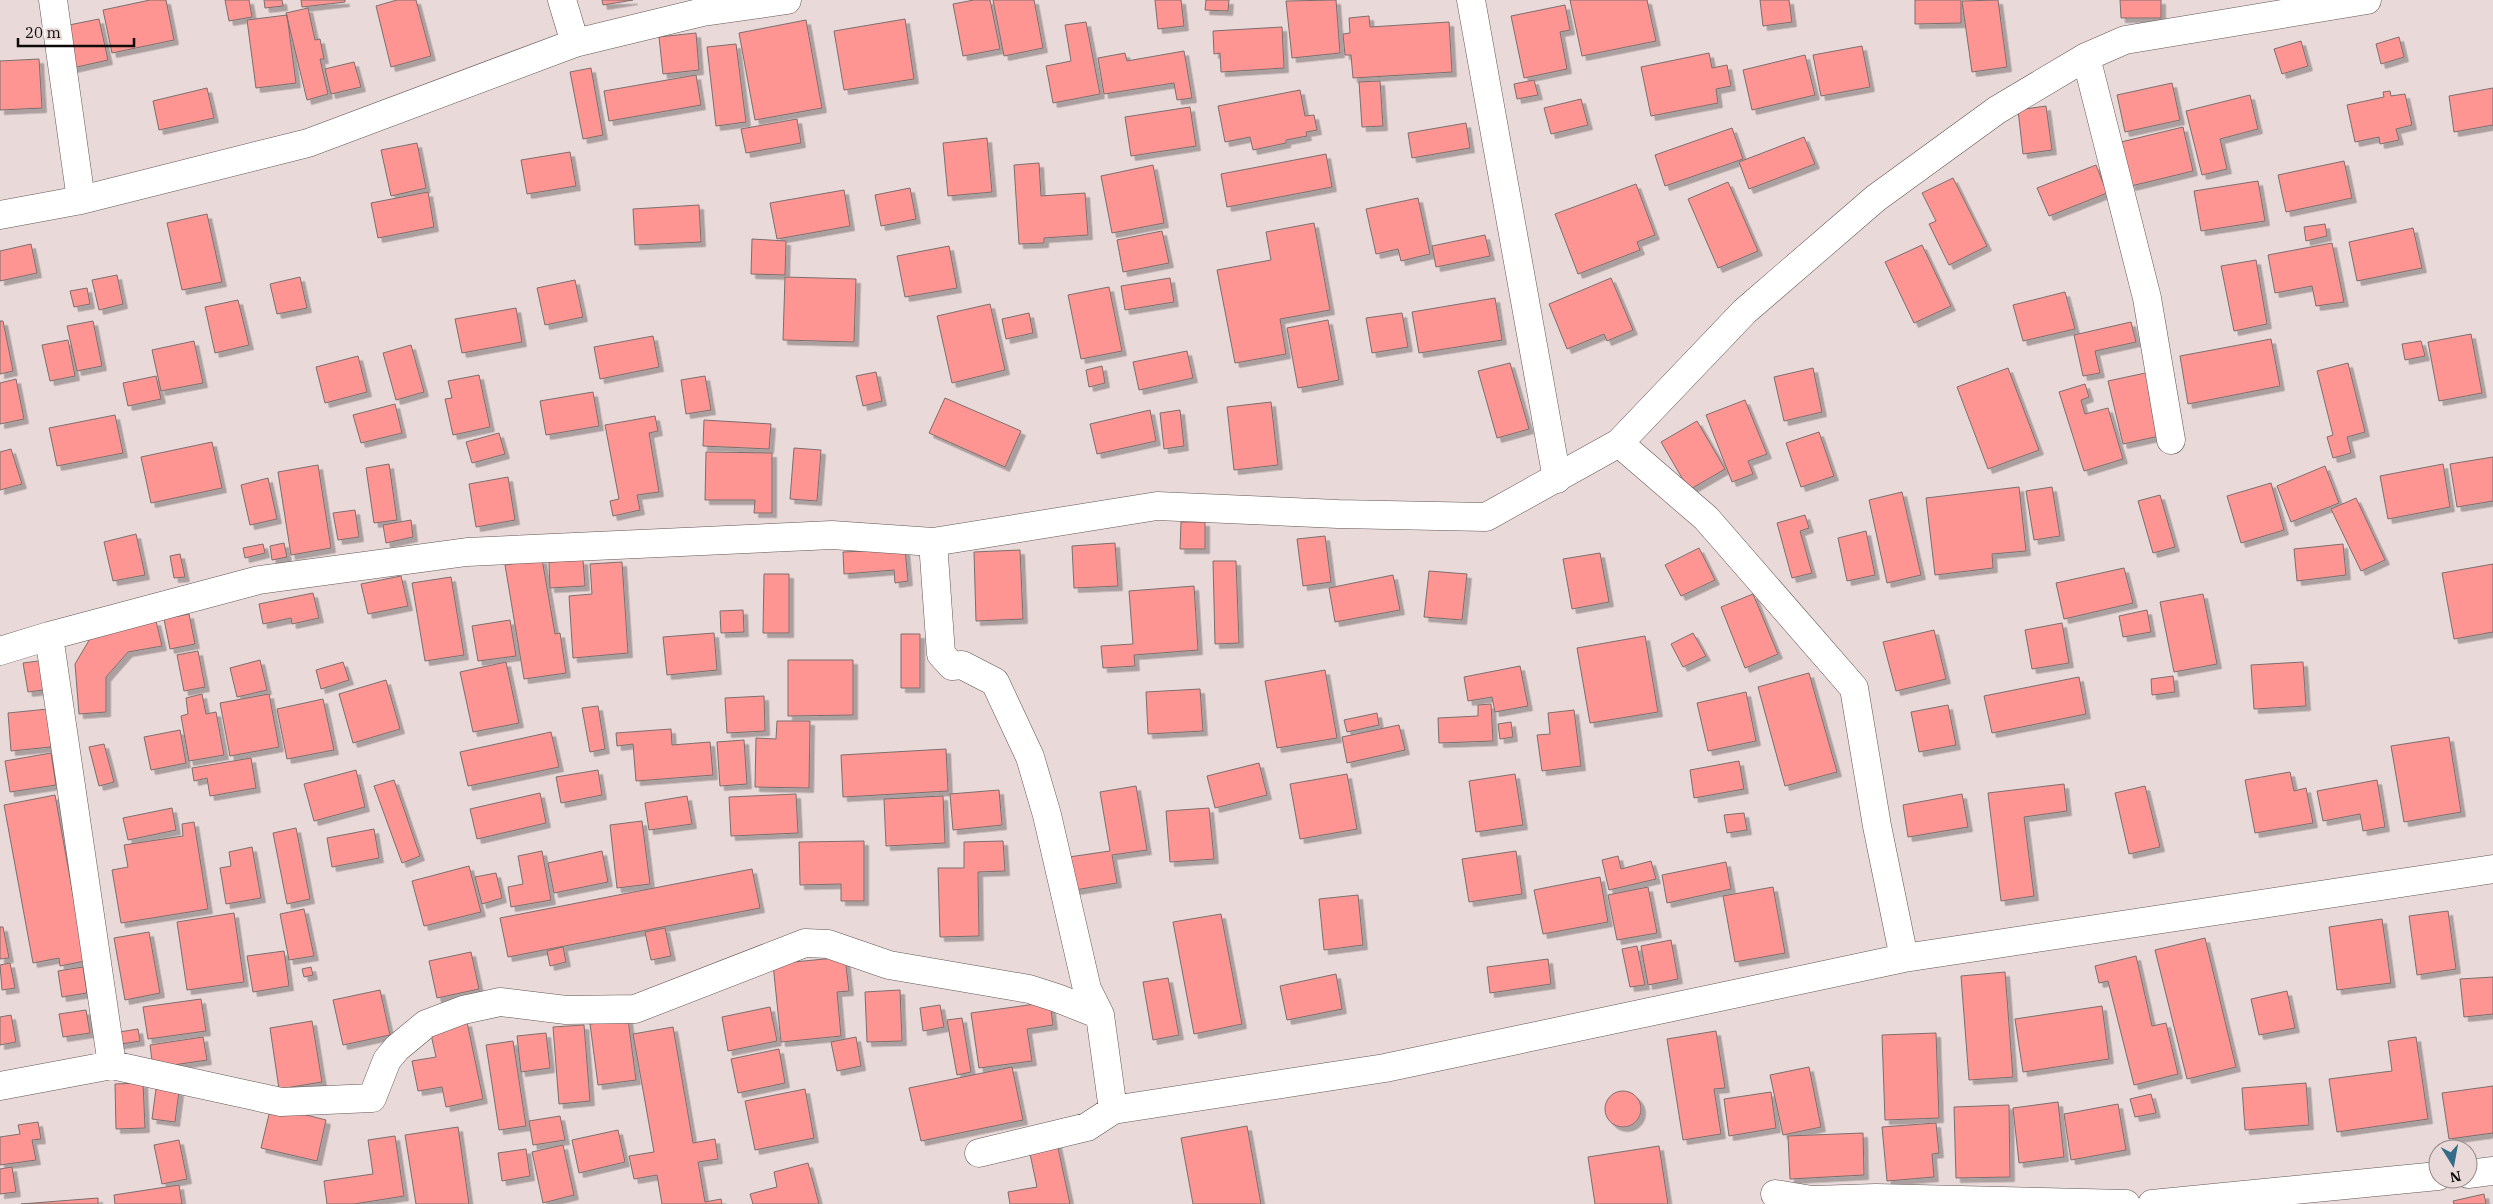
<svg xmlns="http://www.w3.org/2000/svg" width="2493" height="1204" font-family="'IBM Plex Serif',serif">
  <defs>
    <filter id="shadow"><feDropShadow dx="4.5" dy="4.5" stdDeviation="0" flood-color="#0004"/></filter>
  </defs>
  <rect width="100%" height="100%" fill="#e9dad9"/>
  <path fill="#fe9592" stroke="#7c6e6d" filter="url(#shadow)" d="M150 0H166L174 40 112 53 103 10Z
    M225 0H249L252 17 229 21Z
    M264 0H282L283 6 265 8Z
    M301 0H345V2L302 7Z
    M397 0H416L431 56 391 67 376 6Z
    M602 0H633L603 5Z
    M974 0H990L1000 49 963 56 953 4Z
    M993 0H1034L1043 48 1004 56Z
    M1155 0H1181L1184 26 1158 29Z
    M1206 0H1229L1228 11 1205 10Z
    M1336 0 1340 53 1292 58 1286 1Z
    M1570 0H1647L1656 41 1582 56Z
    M1760 0H1789L1792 22 1763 26Z
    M1915 0H1961V23L1915 24Z
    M1998 0 2007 67 1972 72 1962 1Z
    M2120 0H2161V18H2121Z
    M1565 5 1570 30 1560 32 1567 69 1524 78 1511 16Z
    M308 8 315 40 320 39 324 59H320L328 94 307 100 286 13Z
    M287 15 296 83 256 88 247 20Z
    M1369 16 1370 27 1449 22 1452 72 1353 78 1351 55H1345L1343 34 1350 33 1349 18Z
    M99 19 108 60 68 69 59 27Z
    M905 19 914 79 844 90 834 31Z
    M806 20 822 108 755 120 739 33Z
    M1086 22 1100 94 1053 103 1046 66 1071 61 1065 25Z
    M1282 27 1284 68 1221 72 1220 53 1214 54 1213 31Z
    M696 33 699 70 663 74 659 37Z
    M2399 37 2404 57 2381 64 2376 44Z
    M2301 41 2308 66 2282 74 2274 49Z
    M736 44 746 122 716 126 707 47Z
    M1862 46 1870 87 1821 96 1813 55Z
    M1184 51 1192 98 1177 100 1174 83 1104 94 1098 58 1125 53 1127 61Z
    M1709 53 1712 68 1727 65 1731 86 1716 89 1718 103 1651 116 1641 67Z
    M1805 55 1815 95 1752 110 1743 70Z
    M39 59 42 108 0 110V61Z
    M354 62 361 87 331 94 325 69Z
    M591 68 603 135 583 139 570 72Z
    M696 75 701 105 609 121 604 91Z
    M1534 80 1538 95 1517 99 1514 84Z
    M1380 81 1383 126 1362 127 1359 82Z
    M2172 83 2180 120 2125 132 2117 95Z
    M207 88 214 118 159 130 153 101Z
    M2493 88V125L2454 132 2449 96Z
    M1300 90 1305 116 1314 115 1317 130 1306 132 1307 136 1286 140V143L1253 150 1250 137 1225 142 1218 106Z
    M2390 91 2391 96 2405 94 2412 125 2396 129 2399 140 2380 144 2379 137 2355 142 2347 105 2384 97 2383 92Z
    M2250 95 2258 129 2220 139 2227 169 2202 175 2186 111Z
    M1581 99 1588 125 1551 134 1544 108Z
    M2046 106 2052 150 2023 154 2018 110Z
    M1190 107 1196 146 1131 156 1125 117Z
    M797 119 801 143 746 153 741 129Z
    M1466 123 1470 148 1412 158 1408 133Z
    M2183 127 2193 171 2131 186 2121 142Z
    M1732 128 1743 159 1665 186 1655 155Z
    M1804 137 1815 164 1749 189 1739 162Z
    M987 138 992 192 948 196 943 143Z
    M417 143 426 188 391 196 381 150Z
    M570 152 576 186 527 194 521 160Z
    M1326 154 1332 187 1227 207 1221 174Z
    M2344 161 2352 198 2286 212 2278 175Z
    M1039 163 1041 196 1085 193 1088 235 1044 238V243L1019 244 1014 165Z
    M1153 165 1164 223 1112 233 1101 176Z
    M2096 165 2107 193 2049 216 2037 188Z
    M1953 178 1987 246 1949 265 1929 224 1936 221 1922 193Z
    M2258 181 2265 221 2201 231 2194 191Z
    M1728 182 1758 251 1718 268 1688 199Z
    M1636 184 1655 235 1637 242 1640 250 1578 274 1555 214Z
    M910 188 916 219 881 226 875 195Z
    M844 190 850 226 777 239 770 203Z
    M428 192 434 227 378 238 371 203Z
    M1418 198 1430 254 1401 261 1398 249 1376 254 1366 209Z
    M699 205 701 242 635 245 633 209Z
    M207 214 222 282 182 290 167 223Z
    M1314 223 1330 310 1280 319 1286 354 1235 363 1217 270 1271 260 1266 232Z
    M2325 224 2327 236 2306 241 2304 227Z
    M2413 228 2422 268 2357 281 2349 242Z
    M1162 231 1169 263 1123 272 1117 240Z
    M1485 235 1490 256 1436 267 1432 246Z
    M752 239 786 241 785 275 751 274Z
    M2332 243 2344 302 2316 306 2312 286 2275 293 2268 255Z
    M31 244 37 273 0 281V251Z
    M1922 245 1951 306 1914 323 1885 262Z
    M949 246 957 288 905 297 897 256Z
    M2256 260 2267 324 2234 331 2221 266Z
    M117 275 123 304 99 310 92 280Z
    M300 277 307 308 277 314 270 284Z
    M785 277 856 279 854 342 783 340Z
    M1170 278 1174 302 1125 310 1121 286Z
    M1611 278 1633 330 1607 341 1604 334 1567 349 1549 304Z
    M575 280 583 317 545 325 537 288Z
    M1109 287 1122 351 1081 359 1068 295Z
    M87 288 90 304 74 307 70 291Z
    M2065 292 2075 329 2023 341 2013 305Z
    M1495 298 1502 340 1419 353 1412 312Z
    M238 300 249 345 215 353 205 307Z
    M990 304 1005 370 952 383 937 316Z
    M516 308 522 342 462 353 455 319Z
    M1029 313 1033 333 1006 339 1002 319Z
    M1402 313 1408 347 1372 353 1366 318Z
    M1328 320 1339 380 1298 388 1287 328Z
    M0 321H3L13 371 0 374Z
    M93 321 102 366 77 371 67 326Z
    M2131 322 2136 342 2095 351 2100 373 2083 376 2074 335Z
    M2471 334 2482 393 2439 401 2428 342Z
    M653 336 659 367 600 379 594 347Z
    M2271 339 2280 386 2188 404 2180 356Z
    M68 340 75 376 50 381 42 345Z
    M194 341 203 383 161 391 152 350Z
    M2421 341 2425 356 2405 360 2402 344Z
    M411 345 424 392 396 400 383 353Z
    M1187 351 1193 378 1139 390 1133 362Z
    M358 356 367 392 325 403 316 367Z
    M1510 363 1529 429 1497 438 1478 371Z
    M2348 363 2365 432 2347 437 2351 453 2333 458 2327 437 2333 435 2317 371Z
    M1102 366 1105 383 1089 387 1086 370Z
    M1813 368 1822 412 1784 421 1774 377Z
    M2008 368 2039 450 1988 469 1957 387Z
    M876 372 882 401 863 406 856 376Z
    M2150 372 2164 435 2123 444 2108 381Z
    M479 375 490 427 453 435 445 399 452 398 448 381Z
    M156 376 161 399 128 406 123 383Z
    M705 376 711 410 686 414 681 380Z
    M16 379 24 419 0 424V383Z
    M2085 384 2089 397 2081 400 2085 414 2108 408 2123 459 2084 471 2059 392Z
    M593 392 599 426 546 435 540 401Z
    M945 398 1021 431 1005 467 929 433Z
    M1745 400 1767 454 1748 461 1753 474 1732 482 1706 415Z
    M1271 402 1278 465 1234 470 1227 407Z
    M395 404 402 433 361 443 353 415Z
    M1150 410 1156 441 1097 454 1090 424Z
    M1180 410 1184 446 1164 449 1160 413Z
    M115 415 123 453 57 466 49 428Z
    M655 416 658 431 649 433 659 492 637 495 640 510 613 516 610 501 619 499 605 425Z
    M704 420 771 424 769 449 703 446Z
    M1697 421 1725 469 1689 490 1661 442Z
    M1819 432 1834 476 1801 487 1786 443Z
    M499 433 505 454 472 463 466 442Z
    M212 442 222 488 151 503 141 457Z
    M794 448 821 450 817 501 790 499Z
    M11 449 22 484 0 490V452Z
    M706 452 772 453V513H754L755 500H705Z
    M2493 457V501L2457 507 2450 464Z
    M389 464 397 520 374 523 366 468Z
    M2443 464 2450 507 2388 519 2380 476Z
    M318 465 331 548 291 555 278 472Z
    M2325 466 2339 503 2291 522 2277 486Z
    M508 477 515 520 476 527 469 484Z
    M268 478 277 519 250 525 241 485Z
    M2271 483 2284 530 2241 543 2227 496Z
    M2019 487 2026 551 1992 554 1993 568 1935 575 1926 498Z
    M2052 487 2060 536 2034 540 2026 491Z
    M1902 492 1921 575 1887 583 1869 500Z
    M2160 495 2175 547 2153 553 2138 501Z
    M2356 498 2385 560 2361 571 2331 509Z
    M355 510 359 537 338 540 333 513Z
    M1805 515 1809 528 1800 531 1812 573 1792 578 1777 523Z
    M411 520 413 537 386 543 383 525Z
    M1181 522H1205V549H1180Z
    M1866 531 1875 575 1847 581 1838 538Z
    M136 534 145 575 113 581 104 542Z
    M1325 536 1331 582 1303 586 1297 539Z
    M284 543 287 557 272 560 270 546Z
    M1115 543 1118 586 1074 588 1072 546Z
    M263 544 265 553 245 558 243 548Z
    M2343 544 2346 575 2297 581 2294 549Z
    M1699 548 1715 580 1681 596 1665 565Z
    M905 549 908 581 895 583 894 570 844 574 843 552Z
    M1020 550 1023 619 976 621 974 552Z
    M1600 553 1609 602 1572 609 1563 559Z
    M180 554 185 577 174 578 170 556Z
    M542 559 555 634 560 633 566 673 524 679 505 565Z
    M583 560 585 586 550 588 549 562Z
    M1213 561H1236L1239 643 1215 644Z
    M622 562 628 653 573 658 569 596 592 594 590 564Z
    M2493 564V632L2454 639 2442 573Z
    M2124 568 2133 603 2064 619 2056 583Z
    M1429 571 1467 574 1462 620 1424 617Z
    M764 574H789V633H763Z
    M1393 575 1400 610 1335 622 1329 588Z
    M401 576 408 606 368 614 361 584Z
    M451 577 464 655 425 661 412 583Z
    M1194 586 1198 650 1134 655 1135 666 1103 668 1101 646 1133 644 1129 591Z
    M313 593 319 618 292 624 291 618 263 624 259 604Z
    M1753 594 1778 654 1745 668 1721 607Z
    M2203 594 2217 664 2174 672 2160 602Z
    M743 610 744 632 721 633 720 611Z
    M2147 610 2151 632 2123 637 2119 616Z
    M189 614 195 644 170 649 164 619Z
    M510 620 516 656 478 661 472 626Z
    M156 621 162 646 128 652 106 677V712L79 714 75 664 91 637Z
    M2062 623 2069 663 2032 669 2025 630Z
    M1934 630 1946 679 1896 691 1883 642Z
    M714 633 717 670 667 675 663 637Z
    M1693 633 1706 656 1683 667 1671 644Z
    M901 634H920V688H901Z
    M1645 636 1658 712 1590 723 1577 648Z
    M198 651 205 687 184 691 177 655Z
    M46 660 51 689 28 692 23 663Z
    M260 660 267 690 237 697 230 668Z
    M788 660H853V715L788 716Z
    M343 662 349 680 321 689 316 670Z
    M506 662 519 723 473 732 460 672Z
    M2303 662 2306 706 2254 709 2251 665Z
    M1520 666 1528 706 1495 712 1492 697 1468 701 1464 677Z
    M1325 670 1337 738 1277 748 1265 681Z
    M1809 673 1837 772 1785 786 1758 687Z
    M2173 676 2175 692 2152 695 2151 679Z
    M2079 677 2086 714 1992 733 1984 696Z
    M386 680 400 729 353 743 339 694Z
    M1200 689 1203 731 1148 734 1146 692Z
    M1746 692 1756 741 1708 751 1697 703Z
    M202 694 206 714 216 712 224 755 189 761 181 716 188 714 186 698Z
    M269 694 279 747 230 756 220 703Z
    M764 696 765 731 727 733 725 698Z
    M323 699 334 750 287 759 277 709Z
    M1491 704 1493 741 1439 743 1438 718 1478 716V705Z
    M1948 705 1956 745 1919 752 1911 712Z
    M598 706 605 749 590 752 582 708Z
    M48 709 51 747 11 751 8 713Z
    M1574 710 1581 766 1542 771 1537 735 1550 734 1548 713Z
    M1377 713 1379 725 1347 732 1344 720Z
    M777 721H810L809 788 755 787 756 738 776 739Z
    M1511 722 1513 737 1500 739 1498 724Z
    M1399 725 1405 750 1347 763 1342 737Z
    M671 729 672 745 710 742 713 775 636 781 633 744 617 746 616 733Z
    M180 730 186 763 151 770 144 737Z
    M551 732 559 767 468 786 460 752Z
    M2449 737 2461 812 2404 822 2391 746Z
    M744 740 747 784 720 786 717 742Z
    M104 744 114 782 99 786 89 747Z
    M946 749 948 791 843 797 841 755Z
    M51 753 56 785 10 792 5 761Z
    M251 758 256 788 210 796 207 778 194 781 192 768Z
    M1739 761 1744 789 1694 798 1690 770Z
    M1259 763 1267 795 1215 808 1207 776Z
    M356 770 365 807 314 821 304 784Z
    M598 770 602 795 561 803 556 777Z
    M2290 772 2294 791 2306 788 2313 823 2255 833 2245 780Z
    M1347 774 1357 829 1300 839 1290 784Z
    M1515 774 1523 825 1476 832 1469 781Z
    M394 780 420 856 402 863 374 786Z
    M2377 780 2385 827 2363 831 2360 814 2323 821 2317 791Z
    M2064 784 2067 811 2024 817 2034 896 2001 901 1988 793Z
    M1136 786 1147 850 1112 855 1117 883 1075 890 1069 857 1110 851 1100 792Z
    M2145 786 2160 847 2129 854 2115 793Z
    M999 790 1002 825 953 830 950 794Z
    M540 793 546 823 477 839 470 809Z
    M796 794 798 833 731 836 729 797Z
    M1962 794 1968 827 1908 837 1903 805Z
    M55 795 85 961 60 966 59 958 33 963 4 805Z
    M687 796 692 824 649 830 645 803Z
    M943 796 945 843 886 846 884 799Z
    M172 808 176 830 128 840 123 818Z
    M1209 808 1214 859 1170 862 1166 811Z
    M1744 813 1747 830 1727 833 1724 815Z
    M642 821 650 884 617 888 610 825Z
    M194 822 208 909 121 923 112 870 128 867 124 845 183 836 182 824Z
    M296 828 310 899 287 904 273 833Z
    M374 829 379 858 332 867 327 838Z
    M864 841V901H841V884L800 885 799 842Z
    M1003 841 1005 871 978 872 979 936 940 937 938 868H964V842Z
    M252 847 261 898 226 904 220 868 231 866 229 852Z
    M542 851 551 900 511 907 508 887 523 884 518 856Z
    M602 851 608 882 554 893 548 863Z
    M1516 851 1522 894 1469 902 1462 859Z
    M1618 856 1621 869 1651 861 1656 879 1609 890 1602 860Z
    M1726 862 1731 889 1667 903 1662 875Z
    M469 866 481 912 424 926 412 881Z
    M752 869 760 908 508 957 500 918Z
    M496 873 502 898 482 904 475 877Z
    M1600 877 1608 922 1543 934 1534 890Z
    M1648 887 1657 933 1617 940 1608 895Z
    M1773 887 1785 953 1735 962 1723 896Z
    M1358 895 1363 945 1324 950 1319 899Z
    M304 909 314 956 289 960 280 914Z
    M2448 911 2456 969 2417 975 2409 916Z
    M234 913 244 982 187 990 177 922Z
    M1221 914 1242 1024 1194 1034 1173 922Z
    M2382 919 2391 983 2337 990 2329 927Z
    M0 927H3L9 958 0 959Z
    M665 928 671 956 651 960 645 932Z
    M149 932 160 993 125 1000 114 938Z
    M2205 938 2236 1067 2187 1079 2155 950Z
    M1671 940 1678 979 1648 985 1641 946Z
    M1637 946 1645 985 1630 987 1622 949Z
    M563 947 566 962 550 966 547 951Z
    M284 951 289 986 253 992 247 956Z
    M471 952 479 989 437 998 429 961Z
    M2136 956 2152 1026 2166 1023 2178 1074 2134 1085 2108 981 2099 983 2095 966Z
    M845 957 849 991 837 992 841 1036 781 1042 773 964Z
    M1548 959 1551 984 1490 993 1487 967Z
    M10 963 15 988 2 990 0 965Z
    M83 967 87 993 62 997 58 971Z
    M311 967 313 975 304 977 302 969Z
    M2005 972 2013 1077 1969 1080 1961 976Z
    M1336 974 1342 1009 1287 1020 1280 986Z
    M2493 977V1014L2464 1017 2460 979Z
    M1168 978 1179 1035 1153 1040 1143 982Z
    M380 990 390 1035 343 1045 333 1000Z
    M900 990 902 1041 867 1042 865 992Z
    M2287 991 2295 1028 2259 1035 2251 999Z
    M201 999 206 1031 148 1039 143 1007Z
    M1050 1002 1053 1025 1027 1029 1032 1061 979 1068 971 1013Z
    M940 1005 944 1027 923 1031 920 1008Z
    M2102 1006 2109 1059 2023 1072 2015 1019Z
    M770 1007 777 1041 728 1051 722 1017Z
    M86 1010 90 1033 63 1037 59 1014Z
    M11 1015 16 1042 0 1045V1017Z
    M962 1018 971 1072 957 1075 947 1020Z
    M628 1019 636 1080 598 1085 590 1024Z
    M312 1021 322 1082 279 1089 270 1028Z
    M467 1022 483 1099 446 1107 442 1087 418 1091 412 1061 436 1057 430 1030Z
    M584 1025 590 1101 559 1104 553 1027Z
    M673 1027 693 1143 715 1139 718 1159 698 1162 705 1202 721 1199 722 1204H662L657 1175 634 1179 629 1156 654 1152 633 1034Z
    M138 1029 140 1041 115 1045 113 1033Z
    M1716 1031 1725 1088 1714 1089 1721 1134 1683 1140 1667 1039Z
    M546 1033 550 1068 521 1072 517 1036Z
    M1936 1033 1939 1118 1885 1120 1882 1035Z
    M203 1037 207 1060 153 1068 150 1045Z
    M856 1037 861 1066 837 1071 831 1042Z
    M2416 1037 2428 1119 2337 1132 2329 1079 2392 1071 2388 1041Z
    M513 1041 526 1126 499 1130 486 1045Z
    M779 1049 785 1083 738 1093 731 1059Z
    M1012 1067 1023 1120 921 1141 909 1088Z
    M1809 1067 1821 1127 1783 1135 1770 1075Z
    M143 1083 145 1128 116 1129 115 1084Z
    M2306 1083 2309 1125 2245 1130 2242 1088Z
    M2493 1086V1133L2449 1139 2442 1093Z
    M156 1089 179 1091 175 1122 152 1119Z
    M805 1089 814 1138 755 1150 745 1101Z
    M1605 1109a18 18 0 1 1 36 0a18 18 0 1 1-36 0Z
    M1771 1092 1776 1128 1729 1136 1724 1099Z
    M2151 1094 2156 1113 2135 1117 2130 1099Z
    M2058 1102 2064 1157 2019 1163 2013 1108Z
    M2118 1104 2126 1150 2071 1160 2064 1114Z
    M2009 1105 2010 1177 1956 1178 1954 1107Z
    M271 1106 326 1120 317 1161 261 1148Z
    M560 1116 565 1140 533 1145 529 1121Z
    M38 1122 41 1139 32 1140 36 1160 0 1165V1137L20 1134 18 1125Z
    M1936 1123 1939 1153 1932 1154 1934 1177 1887 1181 1882 1127Z
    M1247 1126 1261 1204H1193L1181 1138Z
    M458 1127 469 1204H416L405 1135Z
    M618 1130 625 1162 579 1173 572 1140Z
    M1863 1133 1864 1175 1790 1179 1788 1136Z
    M395 1136 404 1196 354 1204H327L324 1181 373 1174 368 1140Z
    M179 1140 187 1179 162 1184 154 1145Z
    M1057 1143 1070 1204H1010L1008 1192 1037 1187 1029 1149Z
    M563 1145 574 1195 543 1203 532 1152Z
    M1659 1146 1668 1204H1595L1588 1157Z
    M526 1149 530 1176 502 1181 498 1153Z
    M808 1163 819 1204H753L750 1194 777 1187 774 1172Z
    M12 1167 16 1192 0 1194V1169Z
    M179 1185 182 1204H115L114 1195Z
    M2484 1194 2486 1204H2454L2453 1201Z
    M98 1198V1204H21Z"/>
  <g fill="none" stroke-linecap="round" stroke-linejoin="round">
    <g stroke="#625554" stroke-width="29">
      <path id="street" d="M53 0 81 200
        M562 0 575 43
        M1471 0 1557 479
        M2086 57 2147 298 2171 440
        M0 215 81 200 308 143 575 43 703 12 787 0
        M1619 443 1706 518 1854 688 1877 826 1904 958
        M933 542 941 654 952 666 962 665 995 682 1030 757 1047 815 1087 989 1100 1015
        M49 636 112 1065
        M0 651 49 636 259 580 467 552 832 535 933 542 1157 506 1338 514 1486 517 1619 443 1745 311 1876 198 1997 110 2086 57 2125 40 2367 0
        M0 1086 112 1065 281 1102 372 1098 387 1060 397 1048 426 1024 463 1010 500 1002 566 1010 635 1009 805 943 828 944 889 965 1029 989 1057 998 1100 1015 1113 1110
        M979 1153 1087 1127 1113 1110 1385 1068 1904 958 2493 869
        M2468 1174 2493 1171
        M1775 1194 1812 1200 1876 1198 2126 1204
        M2152 1204 2438 1176"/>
    </g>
    <use href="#street" stroke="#fff" stroke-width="28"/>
  </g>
  <g transform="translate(2453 1164) rotate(169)"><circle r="24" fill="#e9dad9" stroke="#928786"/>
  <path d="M0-4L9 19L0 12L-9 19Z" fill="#366c88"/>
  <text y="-8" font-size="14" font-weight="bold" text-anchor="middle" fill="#0f0a0a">N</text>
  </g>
  <path d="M18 38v8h116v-8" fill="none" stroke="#0f0a0a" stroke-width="2.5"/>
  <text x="25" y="38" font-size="15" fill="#0f0a0a" stroke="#e9dad9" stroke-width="4" paint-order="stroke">20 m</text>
</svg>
